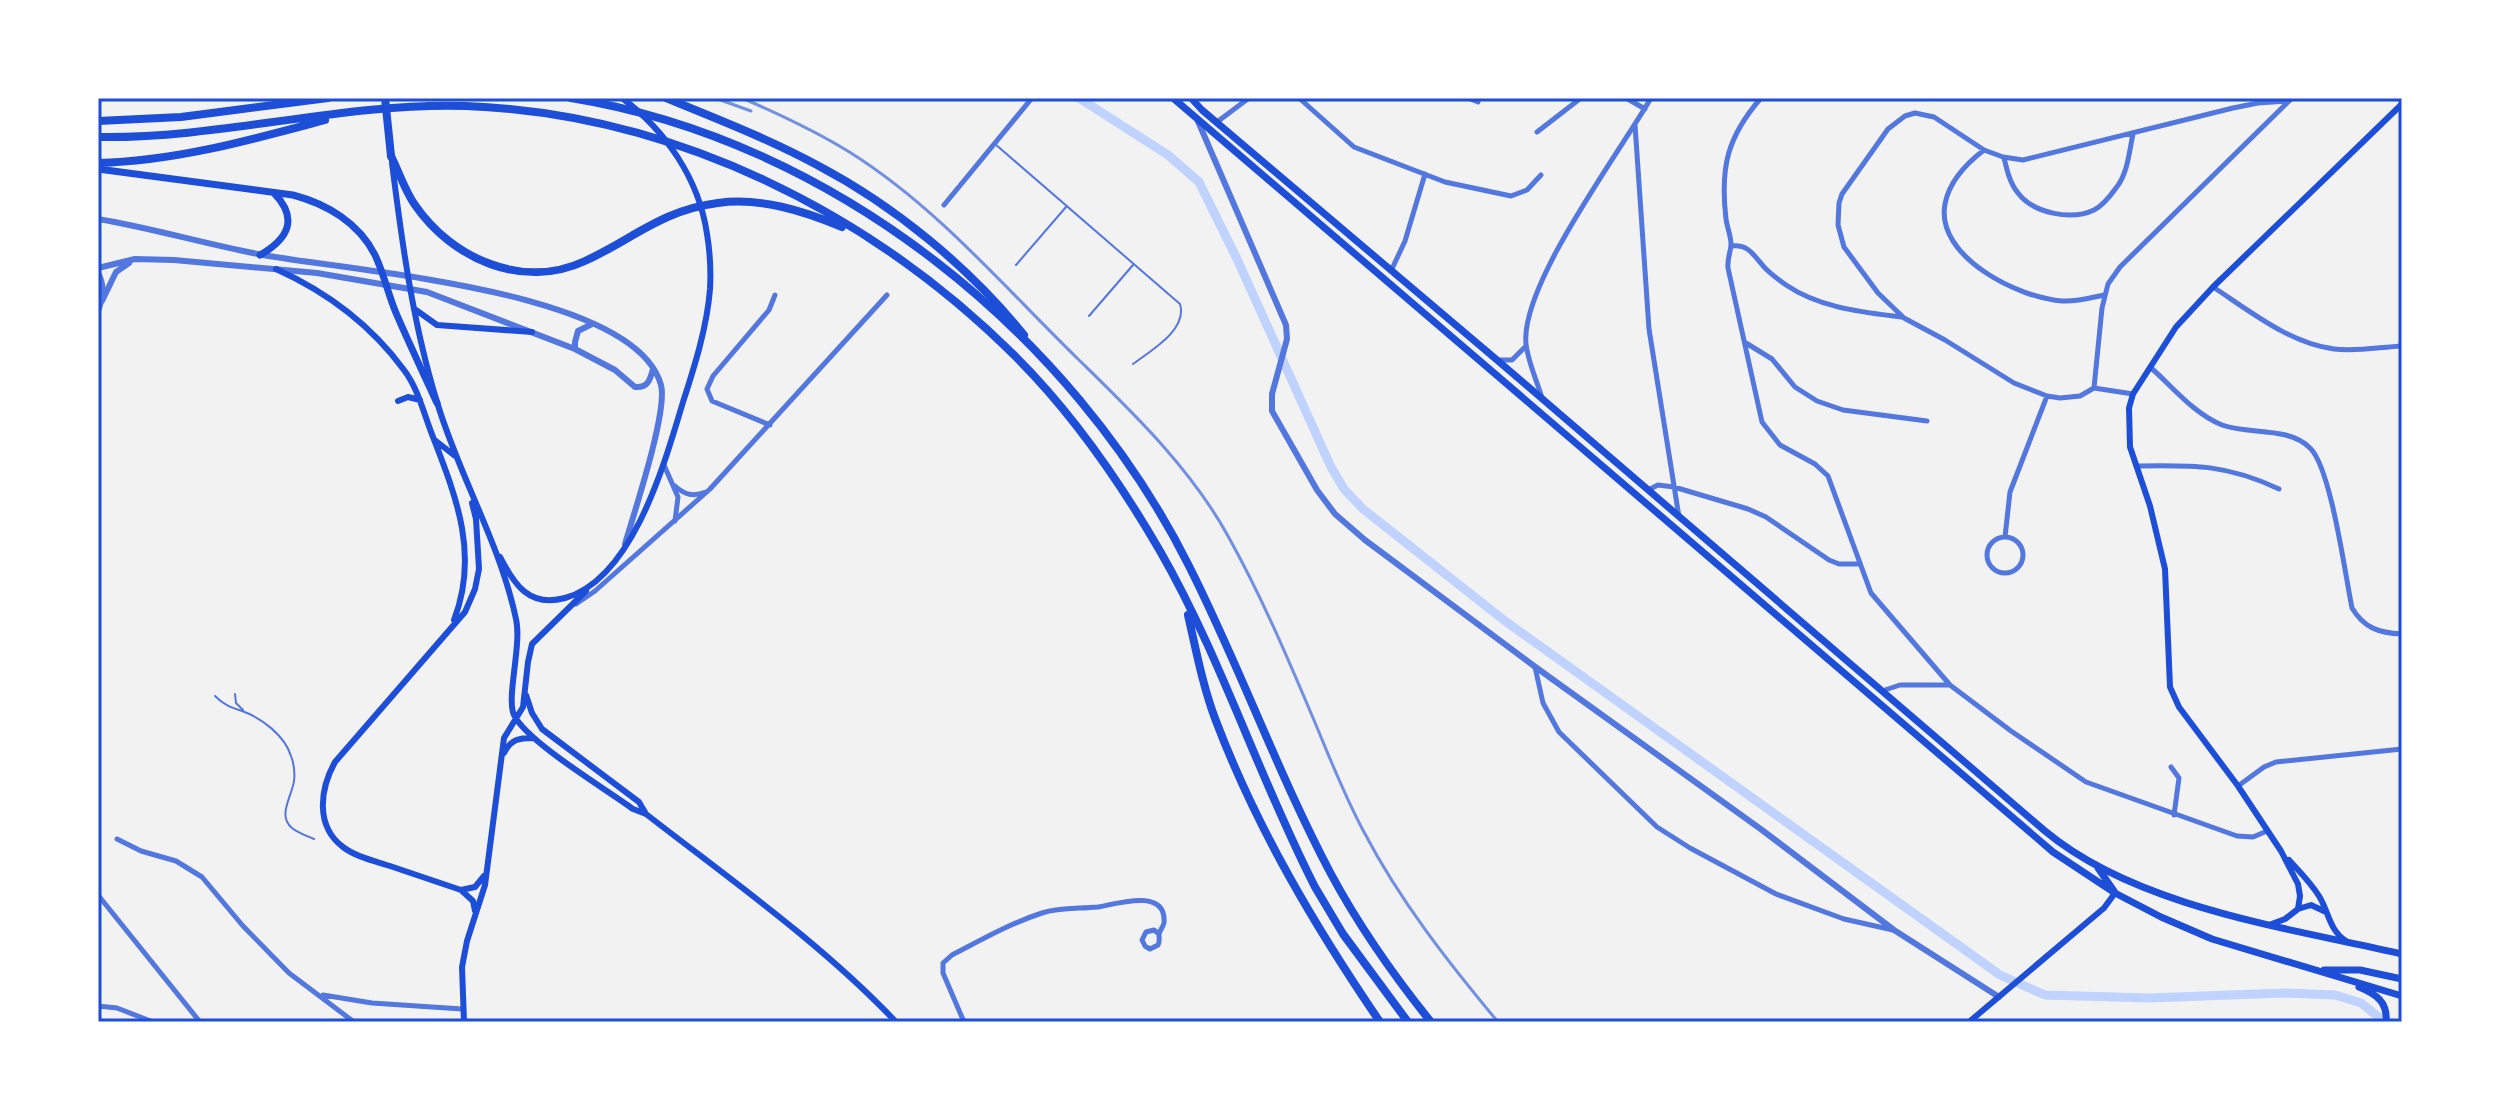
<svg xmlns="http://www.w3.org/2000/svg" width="2500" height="1120" font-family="Arial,sans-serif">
  <rect width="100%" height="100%" fill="#f2f2f2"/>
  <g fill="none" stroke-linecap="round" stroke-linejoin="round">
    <path stroke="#bfd3fe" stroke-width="9" d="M1079 98 1168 155 1199 182 1237 259 1331 467 1344 489 1363 509 1505 621 2000 975 2045 995 2149 998 2284 993 2335 995 2361 1003 2385 1022"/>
    <path stroke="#5277de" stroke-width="2" d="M995 144 1180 304C1188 330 1150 351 1133 364
      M1016 265 1066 207
      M1089 316 1133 265
      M235 694 236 703 243 710
      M215 696C224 705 230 707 242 711 262 718 285 736 291 756 294 764 295 773 294 781 292 796 277 816 292 828 298 833 307 836 314 839"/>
    <path stroke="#5277de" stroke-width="5" d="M1299 98 1354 147 1445 182 1511 196 1527 190 1541 175
      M1468 98 1478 102
      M1626 98 1645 109
      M1761 98C1727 137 1720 168 1726 219 1727 227 1731 236 1731 244 1731 252 1727 258 1728 268L1762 422 1780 445 1815 464 1828 476 1871 593 1950 685 2011 731 2086 782 2237 836 2253 837 2267 831
      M1217 122 1249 98
      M1635 125 1649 329 1679 517
      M1537 132 1581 98
      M1984 150C1967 163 1949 182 1945 204 1935 257 2019 298 2062 301 2076 302 2090 298 2104 295
      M2004 158C2007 170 2010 184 2018 193 2033 213 2071 221 2094 210 2102 206 2111 195 2116 188 2128 173 2129 152 2133 134
      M944 205 1032 98
      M1732 246C1750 244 1755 258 1766 269 1772 275 1779 280 1786 285 1820 308 1862 312 1901 317
      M1391 271 1405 241 1425 174
      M98 272C106 285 103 299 98 313
      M2213 287C2250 311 2289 343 2334 349 2356 352 2380 347 2402 346
      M1746 343 1772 359 1795 387 1817 401 1843 410 1927 421
      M1498 360H1512L1526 346
      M2150 367C2172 386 2194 414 2222 425 2249 435 2288 426 2310 448 2331 468 2345 574 2352 608 2364 628 2379 633 2402 634
      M2094 388 2102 308 2108 284 2120 267 2292 98
      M2133 394 2094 388 2080 396 2060 398 2047 396 2014 383 1945 340 1904 318 1878 293 1844 247 1838 225 1839 203 1842 194 1888 129 1905 116 1915 113 1934 117 1984 150 2003 157 2023 160 2233 108 2258 103 2287 101
      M1542 398C1537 381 1528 362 1526 344 1520 285 1620 152 1651 98
      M770 425 712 401 707 389 713 376 769 310 775 295
      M664 465 678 497 675 521
      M2136 466C2193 465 2226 464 2279 489
      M675 486C685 495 693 497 706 492
      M1648 490 1658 485 1674 487 1748 509 1766 517 1829 560 1839 564H1859
      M1987 555a18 18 0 1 1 36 0a18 18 0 1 1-36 0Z
      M2005 537 2010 492 2047 396
      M576 604 595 591 710 489 887 295
      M1535 667 1543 703 1559 732 1657 827 1690 848 1776 894 1844 919 1893 930
      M1882 691 1900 685H1950
      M2171 767 2179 778 2174 815
      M2238 786 2264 767 2276 762 2402 749
      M117 839 141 851 176 861 202 877 243 926 289 973 354 1022
      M98 895 200 1022
      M323 995 372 1003 462 1009
      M98 1006 117 1008 153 1022
      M964 1022 943 973V963L952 955C981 940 1011 923 1042 913 1060 907 1079 909 1098 907 1116 904 1167 887 1164 923 1163 927 1160 930 1159 934 1159 938 1160 942 1158 945L1150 949 1145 946 1142 940 1146 932 1154 930 1159 934"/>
    <path stroke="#5277de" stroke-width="6" d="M1197 119 1286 325 1287 339 1272 394V411L1317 490 1335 514 1365 540 1534 666 1762 830 1894 930 1999 997
      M98 219C152 228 205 244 258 254 343 271 635 288 661 385 668 411 634 513 625 544
      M98 268 135 259 174 260 317 273 427 292 575 349 615 370 635 387C648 388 650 380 653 369
      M102 301 116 272 129 263
      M575 349V342L578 331 592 324"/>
    <path stroke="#1d4ed8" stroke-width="6" d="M392 163C402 243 413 324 437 402 459 476 500 543 516 619 522 645 506 698 514 715 527 742 606 789 633 809L646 814C731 880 822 944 896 1022
      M276 269C327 292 371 325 404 370 419 390 424 415 433 437 457 499 479 555 454 620
      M416 310 437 325 532 332
      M398 401 408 397 420 400
      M436 441 455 456
      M472 503 476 519 479 569 475 589 465 612 335 762C320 789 315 826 343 847 356 857 375 861 390 866 413 874 437 882 461 890L473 901 475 911
      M500 557C514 584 529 608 565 598 633 579 665 462 683 402 695 365 707 327 710 289 711 271 710 252 707 234 699 179 666 131 622 98
      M526 695 532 713 542 729 639 802 646 814
      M504 753C511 739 519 738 533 738
      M2289 860C2299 871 2311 883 2319 896 2329 912 2329 930 2346 941
      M461 890 475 887 484 876
      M2298 909 2311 905 2326 912
      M2269 925 2285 919 2298 909 2300 896 2298 884 2281 851 2238 786 2179 707 2170 687 2165 569 2150 506 2130 447 2129 408 2133 394 2176 327 2213 287 2402 104
      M464 1022 462 967 467 941 485 885 504 738 523 707 528 662 532 644 586 591
      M1969 1022 2104 908 2115 893"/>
    <path stroke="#1d4ed8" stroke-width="7" d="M1173 98 2053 852 2115 893 2161 917 2212 939 2402 996
      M1191 98 1202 110 1497 360 2045 831C2136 907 2288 928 2402 954
      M98 169 293 195C327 204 359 223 375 255 384 274 388 294 396 313 409 343 423 373 437 403
      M260 255C288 239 299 219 274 193
      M2098 868 2114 891
      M2324 970H2360L2402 979
      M2359 987C2376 994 2388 1002 2386 1022"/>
    <path stroke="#1d4ed8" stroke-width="8" d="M385 98 391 156
      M666 98C717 119 769 139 817 165 895 206 969 267 1024 335"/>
    <path stroke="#1d4ed8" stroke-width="8" d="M571 98C832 140 1072 332 1189 566 1240 667 1278 774 1331 874 1359 926 1394 976 1431 1022
      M98 121 181 117 328 98
      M98 137C221 139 343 102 466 106 674 114 871 212 1017 358 1074 415 1120 482 1160 551 1221 657 1259 778 1315 887L1343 934 1408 1022
      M391 156C399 172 405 191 415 205 452 259 523 290 585 261 633 239 662 210 718 203 760 197 804 211 842 227
      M98 163C176 161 250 140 325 120
      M1188 615C1196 650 1203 687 1216 721 1257 829 1316 928 1380 1022"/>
    <path stroke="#7290e2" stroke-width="3" d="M715 98 751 111
      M742 98C779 114 816 131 851 153 938 208 1005 288 1078 359 1133 413 1190 467 1228 536 1262 597 1289 661 1316 725 1331 761 1345 797 1364 832 1400 901 1448 962 1498 1022"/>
  </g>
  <rect width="2500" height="1120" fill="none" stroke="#ffffff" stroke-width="200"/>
  <rect x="100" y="100" width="2300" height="920" fill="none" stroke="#1d4ed8" stroke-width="3"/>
</svg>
